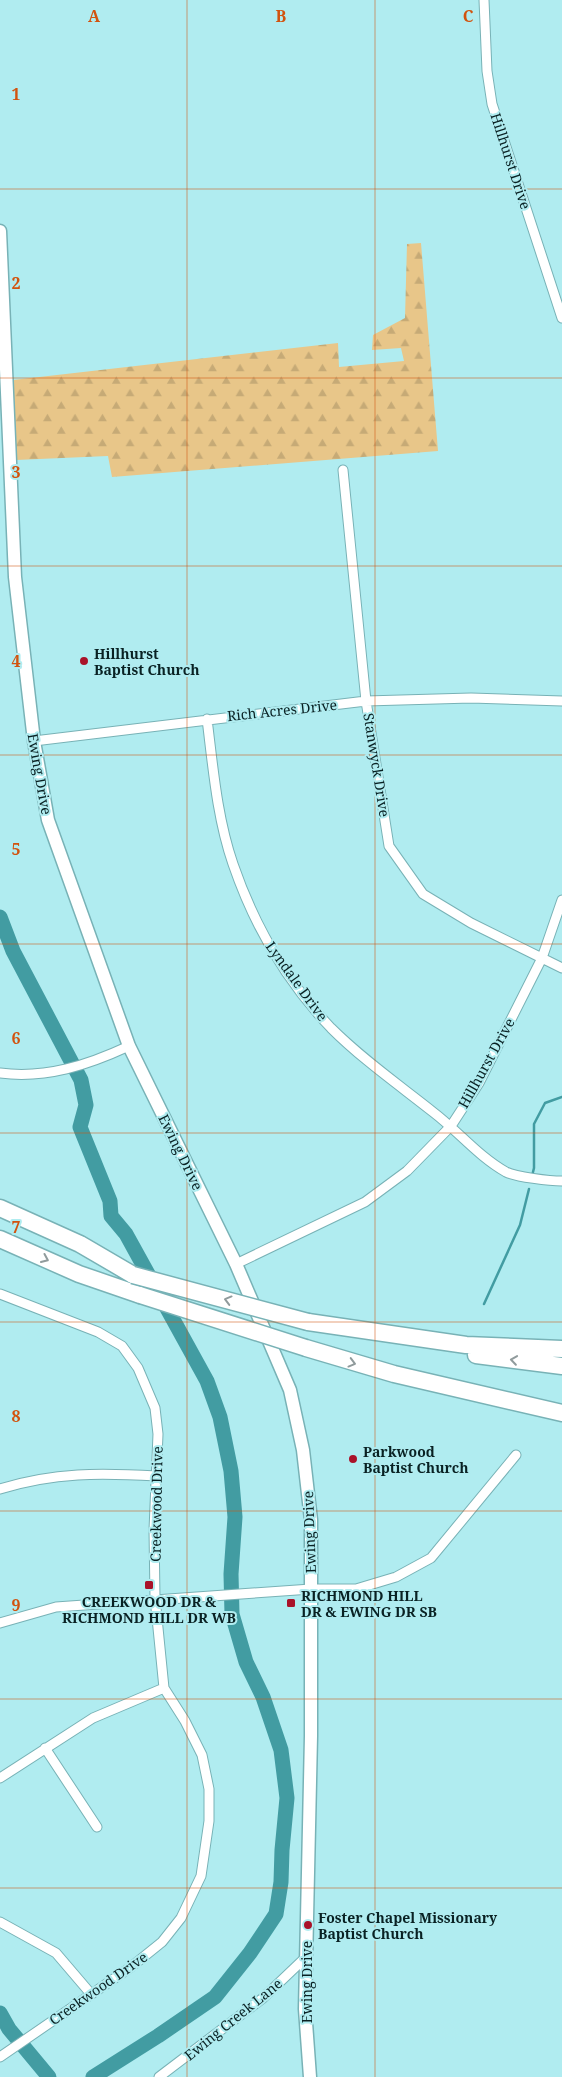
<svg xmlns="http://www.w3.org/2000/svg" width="562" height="2077" font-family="'Noto Serif',serif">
  <defs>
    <pattern id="forest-firs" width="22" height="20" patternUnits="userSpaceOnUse" patternTransform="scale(1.25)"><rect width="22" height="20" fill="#e8c689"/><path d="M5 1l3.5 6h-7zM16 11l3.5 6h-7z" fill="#c6aa76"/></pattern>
  </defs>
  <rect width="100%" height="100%" fill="#b0ecf0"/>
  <path fill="url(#forest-firs)" d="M421 243 438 451 112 477 108 456 16 460 13 380 338 343 339 367 404 361 401 348 372 350 373 335 405 318 407 244Z"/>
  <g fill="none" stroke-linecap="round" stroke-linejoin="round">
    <path stroke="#429ca2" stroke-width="2.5" d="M532 1176 534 1168V1124L545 1103 562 1097
      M484 1304 520 1225 529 1189"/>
    <path stroke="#429ca2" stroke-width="15" d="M0 917 13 951 81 1080 86 1105 80 1127 110 1201 111 1216 126 1234 207 1381 220 1417 231 1471 235 1517 231 1574 232 1614 246 1662 263 1697 281 1750 287 1798 282 1850 281 1882 276 1914 250 1953 215 1997 158 2036 93 2077
      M0 2013 9 2029 49 2077"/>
    <g stroke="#78b2b6" stroke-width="11">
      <path id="street" d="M484 0 487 71 492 104 562 318
        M343 470 366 701 389 846 423 894 471 923 562 968
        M207 719C213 767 217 818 233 864 254 925 287 982 331 1028 362 1059 399 1085 433 1112 458 1131 479 1157 506 1172 516 1177 550 1181 562 1181
        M34 741 366 701 471 698 562 701
        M0 1073C46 1079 88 1065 129 1046
        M236 1264 365 1202 407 1171 451 1126 479 1083 542 958 562 900
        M0 1294 98 1332 122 1346 138 1368 155 1408 158 1434 154 1530 155 1598 164 1688 185 1721 202 1755 209 1789V1821L201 1876 181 1918 162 1942 131 1967 0 2057
        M0 1489C55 1472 100 1473 157 1476
        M0 1623 56 1607 311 1589H356L396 1577 431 1558 516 1455
        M45 1748 97 1827
        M0 1778 93 1718 164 1688
        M0 1922 56 1953 91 1994
        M159 2077 263 1998 305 1958"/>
    </g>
    <g stroke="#78b2b6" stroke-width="15">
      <path id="secondary" d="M0 231 15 577 34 741 48 820 129 1046 236 1264 290 1390 303 1450 311 1520V1736L305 2009 310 2077"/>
    </g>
    <g stroke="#78b2b6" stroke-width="19">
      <path id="highway" d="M0 1208 80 1244 133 1275
        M0 1239 79 1274 140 1295
        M308 1322 466 1345 562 1349
        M306 1348 394 1374 562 1413
        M476 1355 562 1366"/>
    </g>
    <use href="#street" stroke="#fff" stroke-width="9"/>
    <use href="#secondary" stroke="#fff" stroke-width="12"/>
    <use href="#highway" stroke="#fff" stroke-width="16"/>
    <g stroke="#78b2b6" stroke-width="19" stroke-linecap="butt">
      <path id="highway-bridge" d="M133 1275 308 1322
        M140 1295 306 1348"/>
    </g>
    <use href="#highway-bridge" stroke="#fff" stroke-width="16"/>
  </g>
  <defs><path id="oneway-chevron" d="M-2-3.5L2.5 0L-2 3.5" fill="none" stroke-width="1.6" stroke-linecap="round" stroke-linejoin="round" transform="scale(1.25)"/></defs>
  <g stroke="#909b9c">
    <use href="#oneway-chevron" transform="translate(45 1259) rotate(24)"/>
    <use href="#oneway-chevron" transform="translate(228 1300) rotate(-165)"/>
    <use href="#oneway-chevron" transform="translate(514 1360) rotate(-172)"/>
    <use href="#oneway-chevron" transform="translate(352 1363) rotate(15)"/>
  </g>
  <path fill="none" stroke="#d2530e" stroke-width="1" stroke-opacity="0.55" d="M187 0V2077M375 0V2077M0 189H562M0 378H562M0 566H562M0 755H562M0 944H562M0 1133H562M0 1322H562M0 1511H562M0 1699H562M0 1888H562"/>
  <g fill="#a91229" stroke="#b0ecf0" stroke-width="2">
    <circle cx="84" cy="661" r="5"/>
    <circle cx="353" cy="1459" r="5"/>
    <rect x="144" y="1580" width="10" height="10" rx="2.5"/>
    <rect x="286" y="1598" width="10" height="10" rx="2.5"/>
    <circle cx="308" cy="1925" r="5"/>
  </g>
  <g text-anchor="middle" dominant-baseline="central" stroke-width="4" stroke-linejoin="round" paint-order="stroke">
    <g font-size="14" fill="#092123" stroke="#b0ecf0">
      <text transform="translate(511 161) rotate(72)">Hillhurst Drive</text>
      <text transform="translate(282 710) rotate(-6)">Rich Acres Drive</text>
      <text transform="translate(377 765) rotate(81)">Stanwyck Drive</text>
      <text transform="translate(40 774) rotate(80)">Ewing Drive</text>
      <text transform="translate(297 981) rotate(54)">Lyndale Drive</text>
      <text transform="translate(486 1063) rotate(-61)">Hillhurst Drive</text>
      <text transform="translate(181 1152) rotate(64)">Ewing Drive</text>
      <text transform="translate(156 1504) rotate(-89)">Creekwood Drive</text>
      <text transform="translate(309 1532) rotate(-92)">Ewing Drive</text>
      <text transform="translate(306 1982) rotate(-90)">Ewing Drive</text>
      <text transform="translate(98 1988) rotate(-35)">Creekwood Drive</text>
      <text transform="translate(233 2019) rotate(-39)">Ewing Creek Lane</text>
    </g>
    <g font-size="14" font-weight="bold" fill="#092123" stroke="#b0ecf0" text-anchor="start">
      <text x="94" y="653">Hillhurst<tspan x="94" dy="16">Baptist Church</tspan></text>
      <text x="363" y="1451">Parkwood<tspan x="363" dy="16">Baptist Church</tspan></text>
      <text x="301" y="1595">RICHMOND HILL<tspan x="301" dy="16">DR &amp; EWING DR SB</tspan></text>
      <text x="149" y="1601" text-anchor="middle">CREEKWOOD DR &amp;<tspan x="149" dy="16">RICHMOND HILL DR WB</tspan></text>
      <text x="318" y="1917">Foster Chapel Missionary<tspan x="318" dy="16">Baptist Church</tspan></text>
    </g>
  </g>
  <g font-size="16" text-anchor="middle" font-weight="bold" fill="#d2530e" stroke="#b0ecf0" stroke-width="4" stroke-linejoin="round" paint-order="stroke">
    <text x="94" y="22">A</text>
    <text x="281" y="22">B</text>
    <text x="468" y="22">C</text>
    <text x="16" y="100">1</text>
    <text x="16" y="289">2</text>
    <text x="16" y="478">3</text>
    <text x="16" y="667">4</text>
    <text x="16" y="855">5</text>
    <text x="16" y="1044">6</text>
    <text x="16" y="1233">7</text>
    <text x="16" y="1422">8</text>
    <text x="16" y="1611">9</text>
  </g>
</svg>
